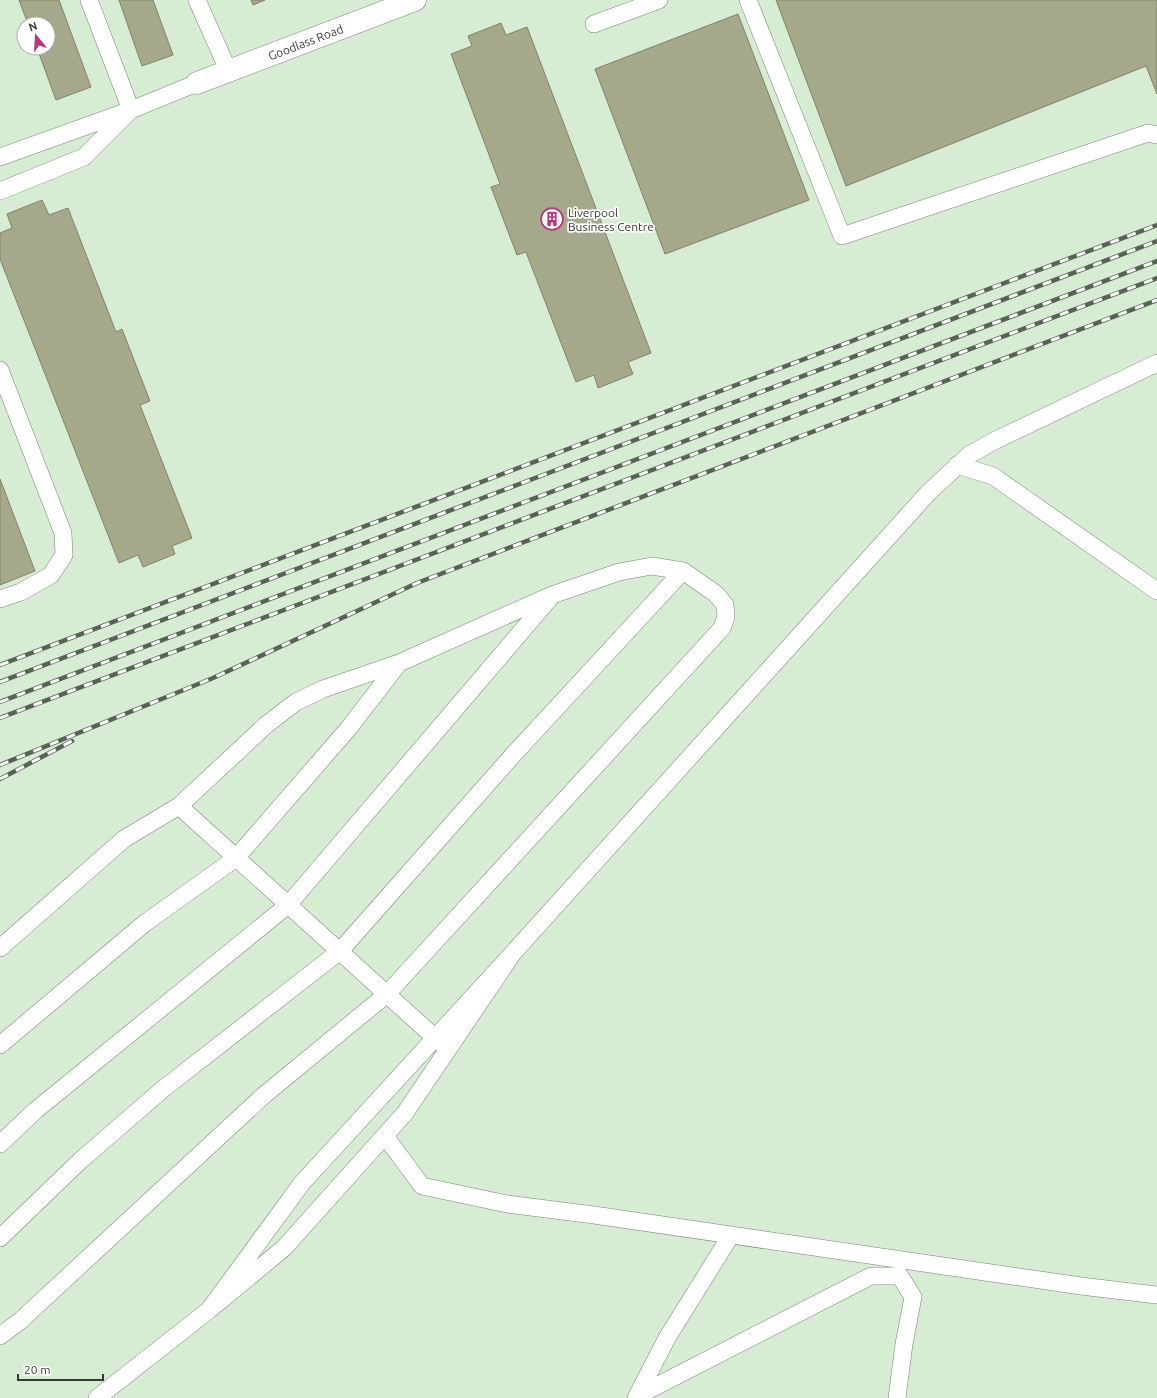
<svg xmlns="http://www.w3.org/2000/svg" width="1157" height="1398" font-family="Ubuntu,sans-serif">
  <rect width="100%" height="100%" fill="#d6ecd3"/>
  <path fill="#a5a88b" stroke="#818367" d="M19 0H59L91 87 56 100 37 48H48V24H28Z
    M119 0H153L173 55 142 66Z
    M251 0H265L253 5Z
    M776 0H1157V94L1146 66 846 186Z
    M738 14 809 200 665 254 595 69Z
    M501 23 506 35 527 27 651 353 628 362 633 374 598 388 594 375 576 382 526 252 517 255 491 187 500 184 451 54 472 46 468 36Z
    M42 200 49 215 68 208 116 332 122 329 150 401 140 405 192 538 172 546 175 554 143 567 138 555 119 563 0 259V233L12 228 7 214Z
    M0 479 35 571 0 585Z"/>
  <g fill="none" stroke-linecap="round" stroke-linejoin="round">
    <g stroke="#748871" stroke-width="18">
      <path id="service" d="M197 0 228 70
        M748 0 842 236 1148 133 1157 135
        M594 24 659 0
        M0 157 131 110 89 0
        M0 191 84 157 131 110 197 83
        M0 370 63 533 64 555 51 575 21 592 0 599
        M957 465 993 476 1157 591
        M179 806 443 1045
        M0 948 124 839 179 806 266 725 296 702 323 689 399 663 552 595 619 572 652 566 683 571 716 594 725 605 726 617 722 628 387 994 263 1096 20 1321 0 1336
        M513 953 929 492 969 455 994 441 1157 363
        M0 1045 145 923 236 858 348 729 399 663
        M385 1136 422 1186 507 1204 594 1215 1081 1286 1157 1295
        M0 1144 36 1110 288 905 550 598
        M0 1238 81 1160 163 1089 340 951 513 755 683 571
        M637 1396 871 1276H900L913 1297 904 1344 897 1398
        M97 1398 209 1310 284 1248 405 1113 513 953 302 1183 209 1310
        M636 1398 667 1338 731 1235"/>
    </g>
    <g stroke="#748871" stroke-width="23">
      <g id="minor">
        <path id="s1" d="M197 83 415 0"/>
      </g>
    </g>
    <use href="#service" stroke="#fff" stroke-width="17"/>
    <use href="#minor" stroke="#fff" stroke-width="22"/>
    <g stroke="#586356" stroke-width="4.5">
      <path id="rail" d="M0 665 1157 225
        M0 682 1157 241
        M0 702 1157 261
        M0 718 1157 278
        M0 765 213 678 417 583 1157 300
        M0 779 72 741"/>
    </g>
    <use href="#rail" stroke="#fff" stroke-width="3" stroke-dasharray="9" stroke-linecap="butt"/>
  </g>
  <defs>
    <g id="building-ring" transform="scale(1.15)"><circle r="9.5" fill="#fff" stroke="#b8357d" stroke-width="1.5"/><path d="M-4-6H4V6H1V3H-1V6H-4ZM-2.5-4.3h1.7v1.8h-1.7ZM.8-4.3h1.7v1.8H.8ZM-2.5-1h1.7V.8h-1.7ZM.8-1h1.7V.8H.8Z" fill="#b8357d"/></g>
  </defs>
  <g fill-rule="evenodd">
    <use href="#building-ring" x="552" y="219"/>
  </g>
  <g text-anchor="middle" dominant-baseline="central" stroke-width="3.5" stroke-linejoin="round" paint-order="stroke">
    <g font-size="12" fill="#333b32" stroke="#fff">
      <text stroke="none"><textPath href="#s1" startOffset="116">Goodlass Road</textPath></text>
    </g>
    <g font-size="12" fill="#333b32" stroke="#fff" text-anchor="start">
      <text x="568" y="212">Liverpool<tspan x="568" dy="14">Business Centre</tspan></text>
    </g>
  </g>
  <g transform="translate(36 36) rotate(342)"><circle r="19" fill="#ffffff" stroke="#adb1ad"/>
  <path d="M0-3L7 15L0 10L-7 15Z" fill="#b8357d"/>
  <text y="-6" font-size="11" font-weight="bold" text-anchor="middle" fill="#333b32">N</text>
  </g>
  <path d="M18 1374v6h85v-6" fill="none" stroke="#333b32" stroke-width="2"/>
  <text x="24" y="1374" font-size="12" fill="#333b32" stroke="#ffffff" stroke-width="3" paint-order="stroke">20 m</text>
</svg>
